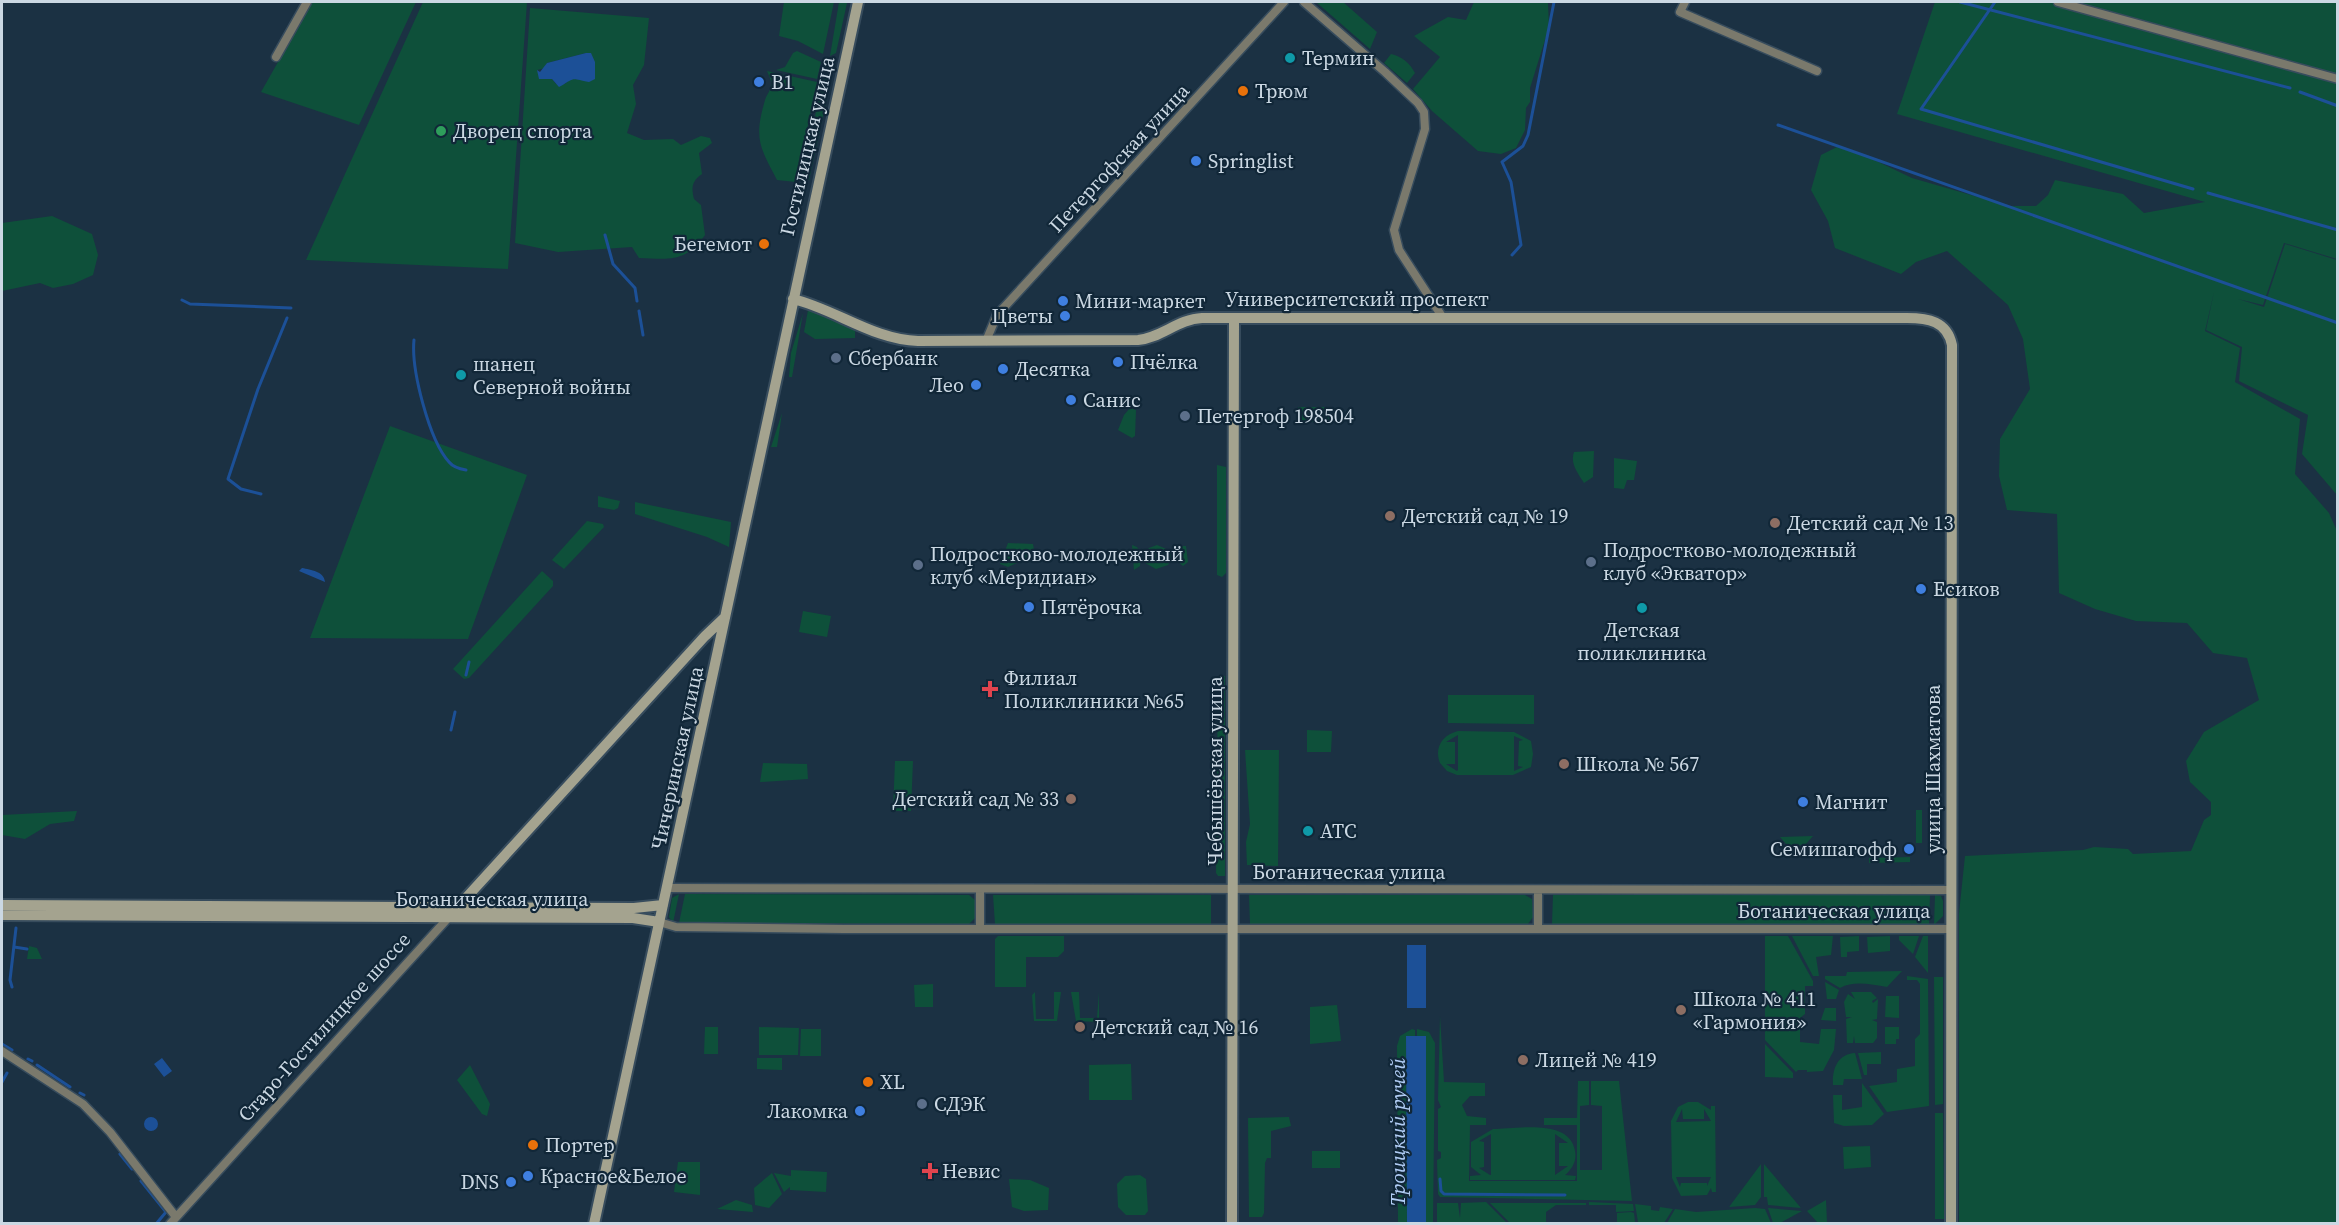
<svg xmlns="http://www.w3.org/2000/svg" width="2339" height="1225" font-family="'Source Serif 4',serif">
  <rect width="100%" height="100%" fill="#1b3143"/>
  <path fill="#0e503a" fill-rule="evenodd" d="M312 2H416L359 125 261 92Z
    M423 2H527L508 269 306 260Z
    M784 2H834L823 54 798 41 779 36Z
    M839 2 847 3 836 53 830 56Z
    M1316 2H1343L1377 32 1370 49Z
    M1474 2 1548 3 1549 27 1530 88V102L1526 108 1525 130 1516 148 1501 154 1478 151 1432 111 1413 89 1440 57 1414 36 1448 17 1466 20Z
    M1935 2H2337V259L2284 243 2263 305 2238 299 2264 307 2285 244 2337 260V495L2302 454 2308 415 2239 381 2242 347 2206 330 2214 292 2205 331 2240 348 2235 382 2300 419 2295 474 2329 513 2337 531V1223H1959V913L1965 856 2083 850 2094 847 2128 849 2133 854 2191 851 2204 820 2211 815V802L2190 782 2186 761 2204 732 2259 700 2247 658 2213 653 2187 623 2136 621 2095 609 2059 593 2057 514 2007 510 1999 476 2000 439 2030 389 2023 339 2008 305 1947 251 1916 262 1901 274 1835 248 1828 221 1811 190 1821 155 1837 147 1868 157 1912 178 2009 206H2036L2048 195 2055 180 2123 194 2144 213 2205 202 1897 114Z
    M530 8 649 18 644 65 633 85 636 104 627 133 644 140 673 139 681 145 701 136 710 138 712 143 699 153 702 174C692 181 691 187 694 199L701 205 705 235C685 263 670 259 639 258L632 247 558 252 515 243ZM586 53 583 80 577 77 570 78 565 84H556L552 79 544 78 537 70 545 68 547 63Z
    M797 51 821 62 817 79 776 70 785 67 793 53Z
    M1391 54C1401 56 1410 63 1415 73L1407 83 1384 63Z
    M826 64 831 66 833 70 809 180 802 178Z
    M767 71 817 82 796 182 777 180C759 146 754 138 765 100 767 94 771 90 772 83Z
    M52 216 92 234 98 255 93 275 73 284 53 288 40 283 2 291V223Z
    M808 310 855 328V338L815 339 804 332Z
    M803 313 792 377H789L791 353Z
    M1298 407H1334V422H1297Z
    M1130 408 1136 410 1135 436 1132 438 1118 430 1124 415Z
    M782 413 777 447H771Z
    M390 426 527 475 468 639 310 638Z
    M1594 451 1593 477 1584 483C1577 472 1570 463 1574 452Z
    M1614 458 1637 461 1634 480H1627L1624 489 1614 488Z
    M1217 465 1226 467V573L1222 577 1217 575Z
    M598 496 620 501 618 508 614 510 598 507Z
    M635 502 731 522 729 547 707 537 635 514Z
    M587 521 603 524 604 527 564 569 552 560Z
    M1008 543 1033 544 1035 555 1008 567 1000 564Z
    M1132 545 1137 547 1141 553 1140 566 1134 570Z
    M1157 545 1171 551 1173 558 1168 565 1156 569 1145 563 1143 555 1149 548Z
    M1180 546H1186L1188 562 1183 566 1177 561Z
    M542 571 553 581V586L469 678 464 679 453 669Z
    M803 611 831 616 827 637 799 632Z
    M1218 676H1225V876H1218L1216 873Z
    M1448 695H1534V724L1448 723Z
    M1307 730 1332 731 1331 752H1307Z
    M1458 731 1514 732 1531 741 1533 754 1531 767 1513 775H1457L1447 771 1440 763C1434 748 1442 735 1458 731ZM1458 735V770L1457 771 1446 764H1455V742H1446ZM1514 736 1523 740 1519 741 1518 766 1523 767 1514 771Z
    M1245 750H1279L1278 866 1247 865 1246 842 1250 824Z
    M895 761H913L911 811H893Z
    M763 763 807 764 808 779 760 782Z
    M1916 810H1922V843H1916Z
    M77 811 74 821 50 824 25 839 2 835V815Z
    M1813 836 1805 845H1787L1780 837Z
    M1910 857V862L1869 863V858Z
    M679 894 673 923 669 917 672 898Z
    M685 894 969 895 975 900V918L969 924 679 923Z
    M993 895H1211V924H995Z
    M1249 895H1525L1532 899 1533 917 1528 924H1250Z
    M1553 895H1930L1929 924H1552Z
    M1935 895 1941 896 1943 901V916L1934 925Z
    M998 936H1064V951L1058 957H1026V987H995V939Z
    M1765 936H1788L1813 981V986H1805V1014L1800 1018V1042L1819 1044 1821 1029H1836L1834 1050 1823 1071 1807 1072V1070H1798L1796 1072 1765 1040Z
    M1792 936H1833L1831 955 1816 957 1819 976H1813Z
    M1859 936V951L1847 952V957H1841L1840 937Z
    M1890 936V951L1868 953 1867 937Z
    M1899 936H1919L1913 954 1899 940Z
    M1923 936H1928V973L1915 957Z
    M29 946 37 948 42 959H27Z
    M1902 971 1887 987C1872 985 1855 980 1840 988L1825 979V976H1846L1847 972Z
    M1907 976 1928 979 1929 1106 1887 1112 1869 1086 1897 1082V1069L1915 1066V1039L1920 1034V984L1917 980H1907Z
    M1934 977H1943V1104L1935 1105Z
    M1825 982 1839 990 1836 999H1827Z
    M933 984V1007H915L914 985Z
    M1035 992 1036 1019H1054V992H1061L1057 1021H1034L1032 995Z
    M1071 992H1079L1080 1018H1097L1099 992V1022L1076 1021Z
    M1851 992H1871L1877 998 1872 1001 1873 1003 1878 999 1877 1019 1872 1020 1877 1022V1038L1873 1043H1855L1854 1036 1853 1043H1847L1846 1019 1852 1017H1846L1844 1002 1848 994 1855 999Z
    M1886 996H1899V1018L1885 1017Z
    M1337 1005 1341 1041 1310 1044V1007Z
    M1825 1008H1836V1021L1821 1020Z
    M1440 1016 1444 1082 1485 1083V1096H1470L1462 1105 1467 1116 1486 1118V1125H1470L1469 1181H1577V1125H1544V1118H1577L1578 1081H1589V1105L1580 1106V1170H1602V1106L1591 1105V1081H1619L1632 1201 1440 1197 1438 1194 1437 1160 1441 1158V1152L1438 1151V1109L1441 1107 1438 1100Z
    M705 1027H718V1054H704Z
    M759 1027 799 1028 798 1055H759Z
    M1885 1027H1899V1039H1896V1044H1885Z
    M801 1029H821V1056H800Z
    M1412 1029 1415 1030V1036L1406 1037 1407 1223 1398 1224 1397 1046 1400 1036Z
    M1417 1029 1429 1032 1435 1043 1433 1223H1426V1036H1417Z
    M1765 1044 1793 1073V1078L1765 1077Z
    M1881 1052V1064H1867V1075H1864L1858 1053Z
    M1855 1053 1862 1079H1844L1843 1085H1833C1832 1070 1837 1054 1855 1053Z
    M757 1058H782V1070L757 1069Z
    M1131 1064 1132 1100H1089V1065Z
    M470 1065 490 1104 487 1116 482 1114 457 1080Z
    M1862 1083 1884 1114 1872 1125 1844 1126 1834 1123 1833 1095H1842V1110L1862 1107Z
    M1688 1102H1698L1711 1110V1106H1715L1716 1192H1712L1711 1188 1707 1195 1681 1196 1672 1178 1671 1121 1678 1107ZM1682 1109 1683 1119H1704V1109L1711 1121 1676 1122ZM1676 1177H1711L1707 1186V1183H1681L1680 1187Z
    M1935 1113H1943L1944 1219H1935Z
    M1289 1117 1291 1126 1271 1131V1158H1267L1265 1163 1264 1213 1262 1217H1249L1248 1118Z
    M1493 1129C1516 1129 1570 1118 1575 1151 1577 1161 1572 1169 1565 1175L1576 1176 1575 1180H1470V1176L1481 1175 1471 1167V1142ZM1491 1134V1175H1490L1479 1168 1484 1167V1142L1479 1141ZM1555 1134 1568 1143H1559V1166H1568L1555 1175Z
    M1870 1146 1871 1167 1844 1169 1843 1147Z
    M1312 1151H1340V1168H1312Z
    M678 1162H700V1195L674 1192Z
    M1761 1164V1197L1755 1205 1729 1207Z
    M1764 1164 1801 1208 1768 1205 1767 1197H1764Z
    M791 1170 827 1172 826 1192 790 1190V1187L784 1192 774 1173 791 1176Z
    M772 1173 782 1194 769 1208 755 1205 754 1188Z
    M1140 1175 1146 1179 1148 1211 1145 1215H1126L1118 1207 1117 1184 1125 1176Z
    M1009 1179 1030 1180 1049 1188 1048 1210 1024 1211 1012 1207Z
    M736 1200 752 1205 753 1212 717 1209Z
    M1826 1200 1827 1223H1818L1807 1211Z
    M1486 1202 1507 1223H1437V1203H1458L1460 1218 1461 1203Z
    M1589 1202 1633 1204 1634 1211 1616 1212V1205H1589Z
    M1490 1203H1586V1205H1556L1546 1212V1223L1511 1224Z
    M1635 1204 1651 1206V1210L1659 1211 1660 1207 1673 1209 1664 1223 1638 1222Z
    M1755 1208 1765 1209 1771 1223H1667L1675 1209 1696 1212Z
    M1768 1208 1802 1211 1780 1223H1773Z
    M1631 1212 1634 1213 1635 1222 1617 1223V1213Z"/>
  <path fill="#1c5097" d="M586 53H591L595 62V79L589 82C570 78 576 77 559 87L552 79H539L537 70 540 72 547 63Z
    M302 568C311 570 324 571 325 582L299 571Z
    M1407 945H1426V1008H1407Z
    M1406 1036H1426V1223H1407Z
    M162 1058 172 1071 164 1077 154 1064Z
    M144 1124a7 7 0 1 1 14 0a7 7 0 1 1-14 0Z"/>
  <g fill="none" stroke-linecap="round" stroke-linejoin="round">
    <path stroke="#1c5097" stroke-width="3" d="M1960 2 2290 88
      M1995 2 1921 109 2193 189
      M2300 92 2338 106
      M1778 125 2338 323
      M2208 193 2338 230
      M605 235 613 264 635 288 637 301
      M1512 255 1521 245 1511 182 1502 162 1523 146 1528 135 1554 2
      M182 300 190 304 291 308
      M639 311 643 335
      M414 340C411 369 429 440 449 462 453 467 460 469 466 470
      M261 494 241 489 228 479 258 389 287 318
      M466 675 469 662
      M451 730 455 712
      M14 947 27 949
      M12 987 10 980 16 928
      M2 1044 12 1050
      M28 1059 32 1061
      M37 1065 70 1087
      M2 1082 7 1073
      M80 1093 84 1095
      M120 1154 132 1169
      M1440 1179 1441 1191 1444 1194 1565 1195
      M141 1181 166 1212 156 1224"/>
    <g stroke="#374c5d" stroke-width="11">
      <path id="street" d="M1304 2 1385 72 1418 103 1424 112 1425 129 1394 230 1399 250 1443 318
        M1685 2 1680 12 1817 71
        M2058 2 2338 79
        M276 57 307 2
        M986 341 997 315 1284 2
        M667 888 1951 890
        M980 890V929
        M659 922 676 927 844 929H1951
        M1538 928V891
        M2 1051 83 1104 110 1132 176 1217
        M170 1224 449 917"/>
    </g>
    <g stroke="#374c5d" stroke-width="14">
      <path id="secondary" d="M793 299C835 309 874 340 918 341L1138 340C1161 338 1178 319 1202 318H1907C1928 318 1947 321 1952 345L1951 1224
        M2 905 634 908 663 905
        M455 910 705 636 725 617
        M2 915 633 918 659 922
        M594 1224 858 2
        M1232 1224 1234 318"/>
    </g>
    <use href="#street" stroke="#7a796c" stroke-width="8"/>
    <use href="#secondary" stroke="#a4a38f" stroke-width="10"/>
  </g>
  <g fill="#0f9aa8" stroke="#112738" stroke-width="2">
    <circle cx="1290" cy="58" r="6"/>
    <circle cx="461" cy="375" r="6"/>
    <circle cx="1642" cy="608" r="6"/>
    <circle cx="1308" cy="831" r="6"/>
  </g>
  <g fill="#3f7fe0" stroke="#112738" stroke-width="2">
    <circle cx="759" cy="82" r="6"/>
    <circle cx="1196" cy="161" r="6"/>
    <circle cx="1063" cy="301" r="6"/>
    <circle cx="1065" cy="316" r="6"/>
    <circle cx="1118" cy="362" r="6"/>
    <circle cx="1003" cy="369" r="6"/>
    <circle cx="976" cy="385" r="6"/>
    <circle cx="1071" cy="400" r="6"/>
    <circle cx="1921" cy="589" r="6"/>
    <circle cx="1029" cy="607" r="6"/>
    <circle cx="1803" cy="802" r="6"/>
    <circle cx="1909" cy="849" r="6"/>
    <circle cx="860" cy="1111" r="6"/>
    <circle cx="528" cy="1176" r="6"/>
    <circle cx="511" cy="1182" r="6"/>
  </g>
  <g fill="#e8710a" stroke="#112738" stroke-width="2">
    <circle cx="1243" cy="91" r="6"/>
    <circle cx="764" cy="244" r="6"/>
    <circle cx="868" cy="1082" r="6"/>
    <circle cx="533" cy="1145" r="6"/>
  </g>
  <circle fill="#2e9e5b" stroke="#112738" stroke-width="2" cx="441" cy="131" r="6"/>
  <g fill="#5c6f8a" stroke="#112738" stroke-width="2">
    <circle cx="836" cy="358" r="6"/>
    <circle cx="1185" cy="416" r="6"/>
    <circle cx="1591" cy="562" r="6"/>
    <circle cx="918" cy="565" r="6"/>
    <circle cx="922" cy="1104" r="6"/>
  </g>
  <g fill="#8d6e63" stroke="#112738" stroke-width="2">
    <circle cx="1390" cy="516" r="6"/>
    <circle cx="1775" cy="523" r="6"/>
    <circle cx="1564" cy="764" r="6"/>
    <circle cx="1071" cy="799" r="6"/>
    <circle cx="1681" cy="1010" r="6"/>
    <circle cx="1080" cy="1027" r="6"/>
    <circle cx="1523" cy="1060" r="6"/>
  </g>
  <g fill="#e0444e" stroke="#112738" stroke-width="2">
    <path d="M987 680h6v6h6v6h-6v6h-6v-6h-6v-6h6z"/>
    <path d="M927 1162h6v6h6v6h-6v6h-6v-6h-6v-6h6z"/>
  </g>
  <g text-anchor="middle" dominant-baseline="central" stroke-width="4.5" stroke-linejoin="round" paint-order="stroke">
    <g font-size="20" fill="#cbd8e3" stroke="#112738" text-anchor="start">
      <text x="1302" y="58">Термин</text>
      <text x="771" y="82">В1</text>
      <text x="1255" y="91">Трюм</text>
      <text x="453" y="131">Дворец спорта</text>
      <text x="1208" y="161">Springlist</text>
      <text x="752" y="244" text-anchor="end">Бегемот</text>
      <text x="1075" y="301">Мини-маркет</text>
      <text x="1053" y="316" text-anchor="end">Цветы</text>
      <text x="848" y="358">Сбербанк</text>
      <text x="1130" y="362">Пчёлка</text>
      <text x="473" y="364">шанец<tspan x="473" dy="23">Северной войны</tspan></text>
      <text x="1015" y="369">Десятка</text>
      <text x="964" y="385" text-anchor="end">Лео</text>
      <text x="1083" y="400">Санис</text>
      <text x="1197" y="416">Петергоф 198504</text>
      <text x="1402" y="516">Детский сад № 19</text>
      <text x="1787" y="523">Детский сад № 13</text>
      <text x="1603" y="550">Подростково-молодежный<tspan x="1603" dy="23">клуб «Экватор»</tspan></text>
      <text x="930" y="554">Подростково-молодежный<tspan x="930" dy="23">клуб «Меридиан»</tspan></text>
      <text x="1933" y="589">Есиков</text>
      <text x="1041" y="607">Пятёрочка</text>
      <text x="1642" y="630" text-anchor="middle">Детская<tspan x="1642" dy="23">поликлиника</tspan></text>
      <text x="1004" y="678">Филиал<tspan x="1004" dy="23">Поликлиники №65</tspan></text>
      <text x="1576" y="764">Школа № 567</text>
      <text x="1059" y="799" text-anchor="end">Детский сад № 33</text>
      <text x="1815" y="802">Магнит</text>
      <text x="1320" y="831">АТС</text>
      <text x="1897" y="849" text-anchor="end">Семишагофф</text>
      <text x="1693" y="999">Школа № 411<tspan x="1693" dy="23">«Гармония»</tspan></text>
      <text x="1092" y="1027">Детский сад № 16</text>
      <text x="1535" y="1060">Лицей № 419</text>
      <text x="880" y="1082">XL</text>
      <text x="934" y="1104">СДЭК</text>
      <text x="848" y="1111" text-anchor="end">Лакомка</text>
      <text x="545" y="1145">Портер</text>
      <text x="942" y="1171">Невис</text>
      <text x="540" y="1176">Красное&amp;Белое</text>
      <text x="499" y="1182" text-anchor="end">DNS</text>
    </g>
    <g font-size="20" fill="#cbd8e3" stroke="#112738">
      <text transform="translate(807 146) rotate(-77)">Гостилицкая улица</text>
      <text transform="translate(1119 158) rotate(-47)">Петергофская улица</text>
      <text x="1357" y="299">Университетский проспект</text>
      <text transform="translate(677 758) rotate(-78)">Чичеринская улица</text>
      <text transform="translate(1933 769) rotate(-90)">улица Шахматова</text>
      <text transform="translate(1215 771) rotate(-90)">Чебышёвская улица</text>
      <text x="1349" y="872">Ботаническая улица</text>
      <text x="492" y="899">Ботаническая улица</text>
      <text x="1834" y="911">Ботаническая улица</text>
      <text transform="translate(324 1027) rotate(-48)">Старо-Гостилицкое шоссе</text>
    </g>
    <g font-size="21" font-style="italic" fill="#b0ccf4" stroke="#112738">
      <text transform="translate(1397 1132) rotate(-90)">Троицкий ручей</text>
    </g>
  </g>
  <rect width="2339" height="1225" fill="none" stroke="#cbd8e3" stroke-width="6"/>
</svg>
